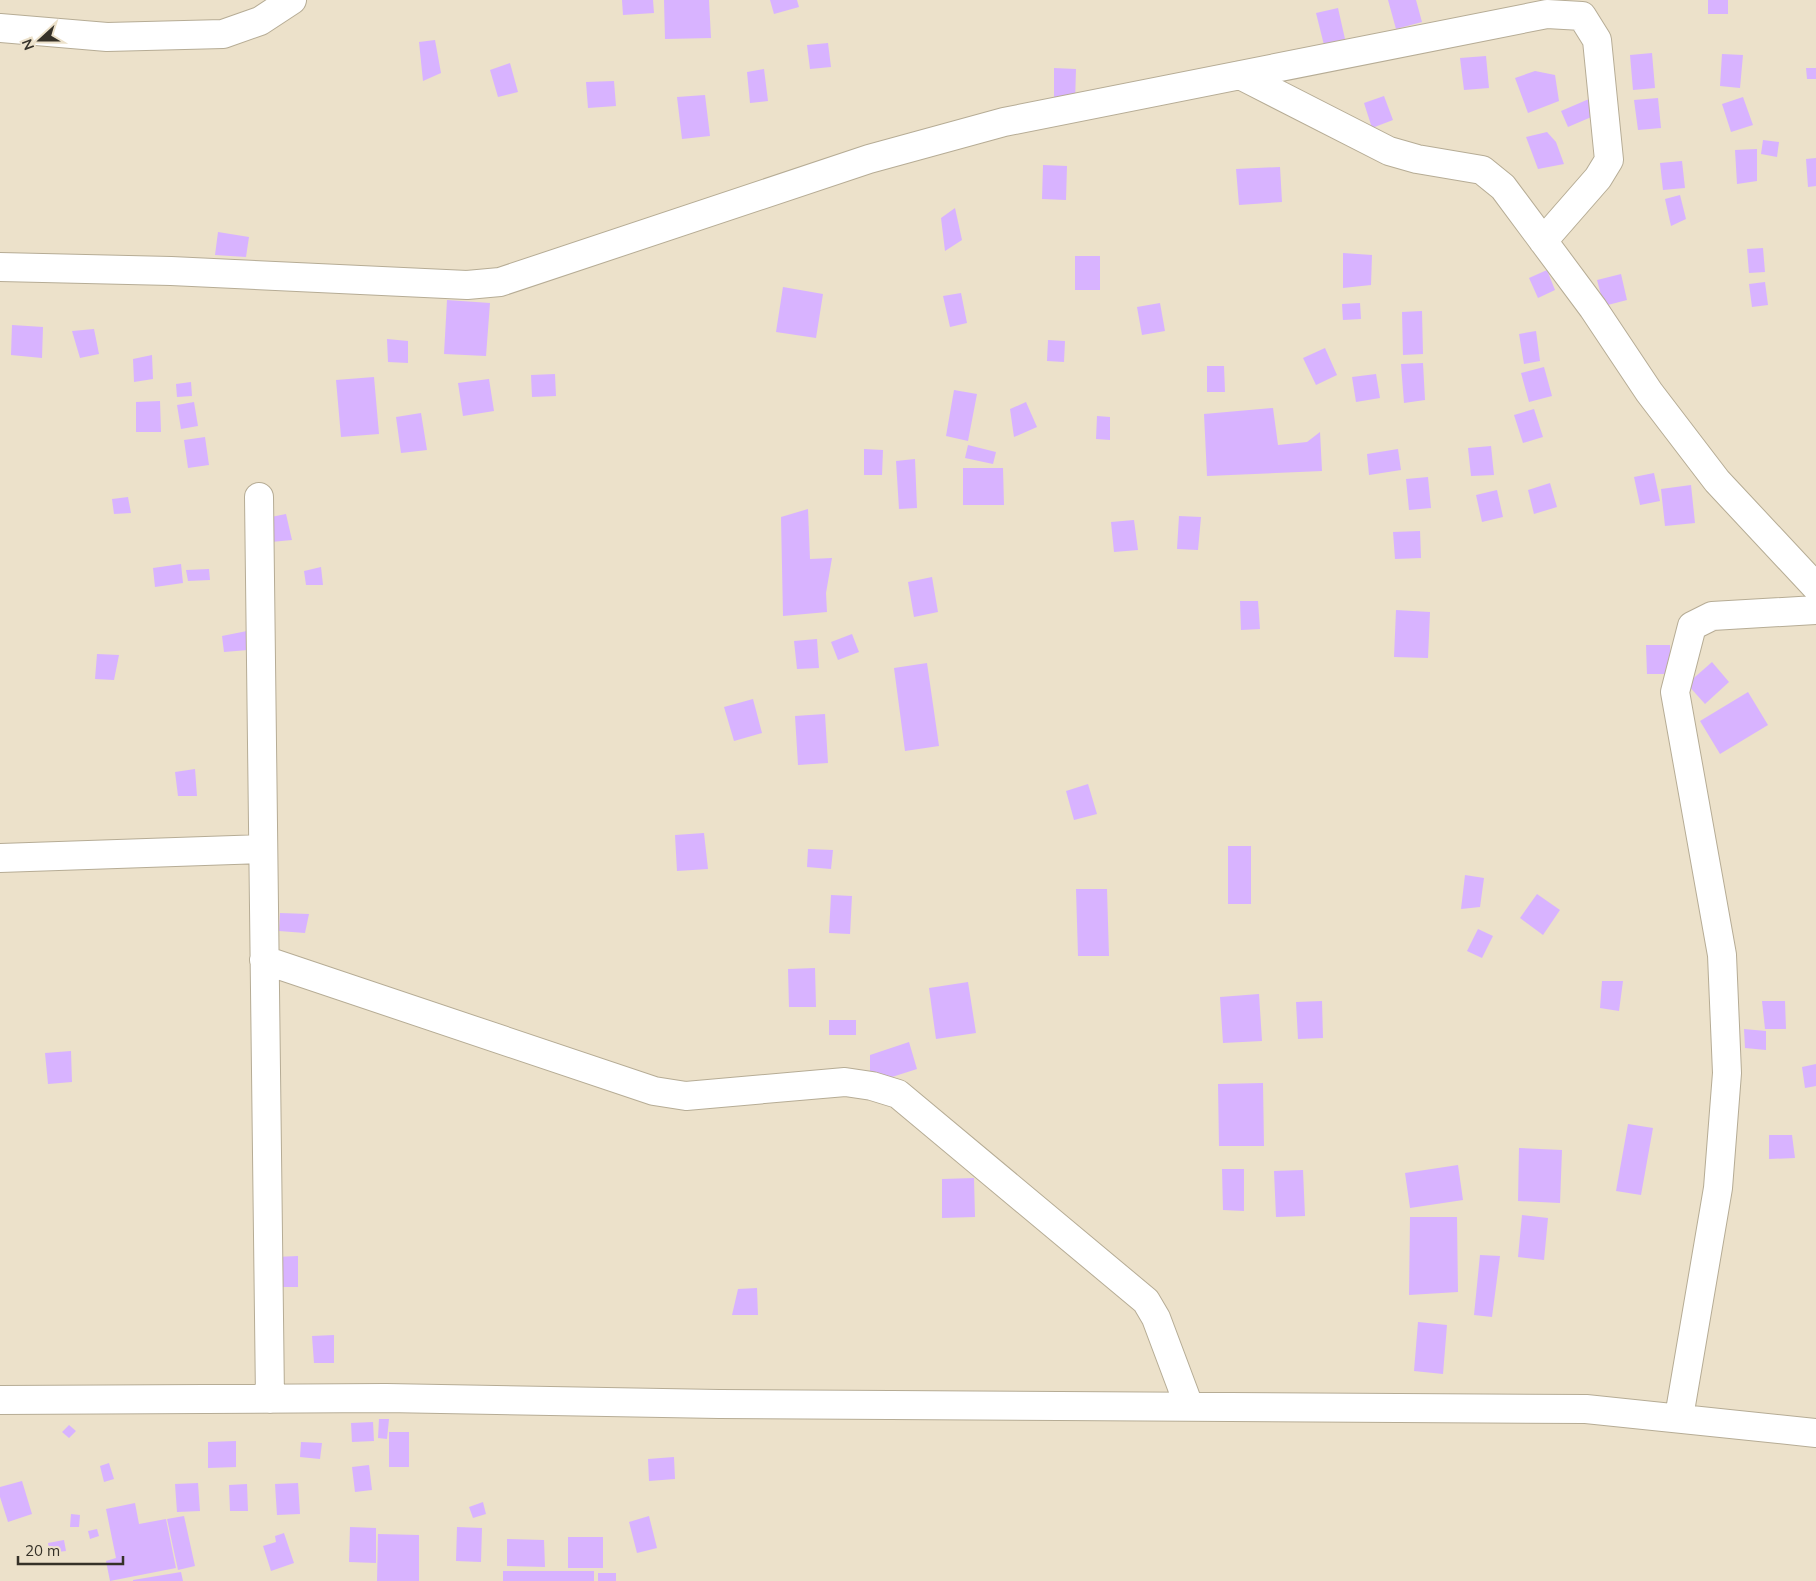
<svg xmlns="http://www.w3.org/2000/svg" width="1816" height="1581" font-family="Mulish,sans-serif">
  <rect width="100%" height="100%" fill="#ece1ca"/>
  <path fill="#d8b3ff" d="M622 0H653L654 13 623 15Z
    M664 0H709L711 38 665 39Z
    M770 0H797L799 7 774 14Z
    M1388 0H1416L1422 22 1396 29Z
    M1708 0H1728V14H1708Z
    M1338 8 1345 39 1324 45 1316 13Z
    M435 40 441 73 423 81 419 42Z
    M828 43 831 67 810 69 807 45Z
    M1652 53 1655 88 1633 90 1630 55Z
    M1722 54 1743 55 1740 88 1720 86Z
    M1486 56 1489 88 1464 90 1460 58Z
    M510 63 518 92 498 97 490 70Z
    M1054 68 1076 69 1075 103 1054 102Z
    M1806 68H1816V79H1807Z
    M764 69 768 101 750 103 747 72Z
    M1535 71 1555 75 1559 101 1528 113 1515 78Z
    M614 81 616 106 588 108 586 82Z
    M705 95 710 136 682 139 677 97Z
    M1384 96 1393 120 1372 128 1364 103Z
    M1743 97 1753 125 1731 132 1722 104Z
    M1658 98 1661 128 1638 130 1634 100Z
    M1589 99 1596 115 1568 127 1561 111Z
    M1547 132 1556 142 1564 164 1538 169 1526 137Z
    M1763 140 1779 142 1777 157 1761 154Z
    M1757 149V181L1737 184 1735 150Z
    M1816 158V186L1808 187 1806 159Z
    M1682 161 1685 188 1663 190 1660 163Z
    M1043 165 1067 166 1066 200 1042 199Z
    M1280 167 1282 202 1239 205 1236 169Z
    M1680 195 1686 219 1671 226 1665 199Z
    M955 208 962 240 945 251 941 218Z
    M218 232 249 237 246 257 215 255Z
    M1763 248 1765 272 1749 273 1747 249Z
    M1343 253 1372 255 1371 285 1343 288Z
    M1075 256H1100V290H1075Z
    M1547 270 1555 290 1538 298 1529 278Z
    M1621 274 1627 300 1604 306 1597 280Z
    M1765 282 1768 305 1752 307 1749 284Z
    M783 287 823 294 816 338 776 332Z
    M961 293 967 323 950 327 943 296Z
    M447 300 490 303 486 356 444 354Z
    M1160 303 1165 331 1142 335 1137 307Z
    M1360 303 1361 319 1343 320 1342 304Z
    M1422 311 1423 354 1403 355 1402 312Z
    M12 325 43 327 42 358 11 355Z
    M94 329 99 354 80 358 72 331Z
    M1536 331 1540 361 1524 364 1519 334Z
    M387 339 408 341V363L388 362Z
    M1048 340 1065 341 1064 362 1047 361Z
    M1325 348 1337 375 1316 385 1303 358Z
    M152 355 153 379 134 382 133 359Z
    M1423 363 1425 400 1404 403 1401 364Z
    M1207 366H1224L1225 392H1207Z
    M1544 367 1552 396 1529 402 1521 373Z
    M555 374 556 396 532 397 531 375Z
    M1376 374 1380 398 1356 402 1352 377Z
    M374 377 379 434 341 437 336 380Z
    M489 379 494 411 463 416 458 383Z
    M191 382 192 396 177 397 176 384Z
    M954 390 977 394 968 441 946 436Z
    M160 401 161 432H136V402Z
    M194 402 198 426 181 429 177 405Z
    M1026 402 1037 427 1014 437 1010 409Z
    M1273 408 1278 445 1307 442 1320 432 1322 471 1207 476 1204 414Z
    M1534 409 1543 437 1523 443 1514 415Z
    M421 413 427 450 401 453 396 417Z
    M1097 416 1110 417V440L1096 439Z
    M205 437 209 465 188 468 184 440Z
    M968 445 996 452 993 464 965 458Z
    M1491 446 1494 475 1471 476 1468 448Z
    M864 449 883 450 882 475H864Z
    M1398 449 1401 470 1369 475 1367 454Z
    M915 459 917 508 899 509 896 461Z
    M963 468H1003L1004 505H963Z
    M1654 473 1660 501 1640 505 1634 477Z
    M1428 477 1431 508 1409 510 1406 479Z
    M1550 483 1557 507 1534 514 1528 490Z
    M1691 485 1695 523 1665 526 1661 489Z
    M1497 490 1503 517 1482 522 1476 495Z
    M128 497 131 513 114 514 112 499Z
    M808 509 810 559 832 558 826 593 827 612 783 616 781 517Z
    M286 514 292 540 271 542 266 518Z
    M1179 516 1201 517 1198 550 1177 549Z
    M1134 520 1138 550 1114 552 1111 522Z
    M1420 531 1421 558 1395 559 1393 532Z
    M181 564 183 583 155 587 153 568Z
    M321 567 323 585H306L304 571Z
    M209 569 210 580 188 581 186 570Z
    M932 577 938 612 914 617 908 582Z
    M1240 601H1258L1260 629 1241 630Z
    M1396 610 1430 612 1428 658 1394 657Z
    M247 631 248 650 224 652 222 636Z
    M852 634 859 652 838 660 831 642Z
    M817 639 819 668 797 669 794 641Z
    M1646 645H1670L1671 674H1647Z
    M97 654 119 655 114 680 95 679Z
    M1712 662 1729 682 1705 704 1687 684Z
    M927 663 939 746 905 751 894 668Z
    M1748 692 1768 725 1720 754 1700 721Z
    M753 699 762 733 734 741 724 707Z
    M825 714 828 763 798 765 795 716Z
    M195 769 197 796H178L175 772Z
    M1088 784 1097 814 1074 820 1066 791Z
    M704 833 708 869 677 871 675 835Z
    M1228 846H1251V904H1228Z
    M808 849 833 850 831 869 807 867Z
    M1465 875 1484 878 1480 907 1461 909Z
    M1076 889H1107L1109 956H1078Z
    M1537 894 1560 910 1543 935 1520 918Z
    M831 895 852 896 850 934 829 933Z
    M280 913 309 914 305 933 279 931Z
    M1478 929 1493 936 1482 958 1467 951Z
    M815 968 816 1007H789L788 969Z
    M1602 981H1623L1619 1011 1600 1008Z
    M968 982 976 1033 936 1039 929 988Z
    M1259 994 1262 1041 1223 1043 1220 997Z
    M1322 1001 1323 1038 1298 1039 1296 1002Z
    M1762 1001H1785L1786 1029H1765Z
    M829 1020H856V1035H829Z
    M1744 1029 1766 1031V1050L1745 1048Z
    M909 1042 917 1069 870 1084V1055Z
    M71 1051 72 1082 48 1084 45 1053Z
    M1816 1064V1086L1805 1088 1802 1067Z
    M1263 1083 1264 1146H1219L1218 1084Z
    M1628 1124 1653 1128 1641 1195 1616 1191Z
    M1769 1135H1792L1795 1158 1769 1159Z
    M1519 1148 1562 1150 1560 1203 1518 1201Z
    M1458 1165 1463 1200 1410 1208 1405 1173Z
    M1222 1169H1244V1211L1223 1210Z
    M1303 1170 1305 1216 1276 1217 1274 1171Z
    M974 1178 975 1217 942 1218V1179Z
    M1522 1215 1548 1218 1544 1260 1518 1257Z
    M1410 1217H1457L1458 1292 1409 1295Z
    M1480 1255 1500 1256 1492 1317 1474 1315Z
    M298 1256V1287H275V1257Z
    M757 1288 758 1315H732L738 1289Z
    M1418 1322 1447 1325 1443 1374 1414 1371Z
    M334 1335V1363H314L312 1336Z
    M379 1419H389L387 1439 378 1438Z
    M373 1422 374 1441 352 1442 351 1423Z
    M69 1425 76 1431 69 1438 62 1432Z
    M389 1432H409V1467H389Z
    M236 1441V1467L208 1468V1442Z
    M301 1442 322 1443 320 1459 300 1457Z
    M674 1457 675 1479 649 1481 648 1459Z
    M109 1463 114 1479 104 1482 100 1466Z
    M369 1465 372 1490 355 1492 352 1467Z
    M22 1481 32 1514 8 1522 0 1497V1487Z
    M198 1483 200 1511 177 1512 175 1484Z
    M298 1483 300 1514 277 1515 275 1484Z
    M247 1484 248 1511H230L229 1485Z
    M483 1502 486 1514 473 1518 469 1507Z
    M135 1503 139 1524 166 1519 176 1568 110 1581 106 1561 116 1558 106 1509Z
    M71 1514 80 1515 79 1527H70Z
    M184 1516 195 1566 178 1570 167 1519Z
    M649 1516 657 1548 637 1553 629 1522Z
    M350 1527 376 1528V1563L349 1562Z
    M457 1527 482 1528 481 1562 456 1561Z
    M97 1529 99 1536 90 1539 88 1531Z
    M284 1533 294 1563 271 1571 263 1546 276 1542 275 1536Z
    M378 1534 419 1535V1581H377Z
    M568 1537H603V1568H568Z
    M507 1539 544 1540 545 1567 507 1566Z
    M64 1540 66 1551 50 1553 48 1543Z
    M503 1571H594V1581H503Z
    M181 1572 183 1581H133V1580Z
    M598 1573H616V1581H598Z"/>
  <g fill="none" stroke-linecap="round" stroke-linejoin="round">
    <g stroke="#b6ac95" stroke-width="30">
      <path id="minor" d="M0 28 107 37 223 34 260 21 292 0
        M1240 75 1389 151 1417 159 1482 170 1503 187 1593 308 1649 392 1717 481 1816 587
        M0 267 171 271 467 285 500 282 869 159 1004 122 1547 14 1582 16 1597 40 1609 160 1598 178 1543 241
        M259 497 270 1399
        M0 858 263 849
        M264 960 654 1091 686 1096 845 1082 872 1086 898 1094 1146 1301 1156 1318 1189 1406
        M0 1400 386 1398 719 1404 1586 1409 1816 1433
        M1679 1417 1718 1188 1727 1073 1722 955 1675 692 1692 626 1712 616 1816 610"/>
    </g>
    <use href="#minor" stroke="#fff" stroke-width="28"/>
  </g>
  <g transform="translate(40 40) rotate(249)" stroke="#ece1ca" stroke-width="4" paint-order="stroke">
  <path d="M0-4L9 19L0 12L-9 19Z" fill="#353128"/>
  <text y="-8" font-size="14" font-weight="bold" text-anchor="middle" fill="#353128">N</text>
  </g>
  <path d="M18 1556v8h105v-8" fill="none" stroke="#353128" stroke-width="2.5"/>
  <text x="25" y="1556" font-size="15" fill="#353128" stroke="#ece1ca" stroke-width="4" paint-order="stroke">20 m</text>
</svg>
